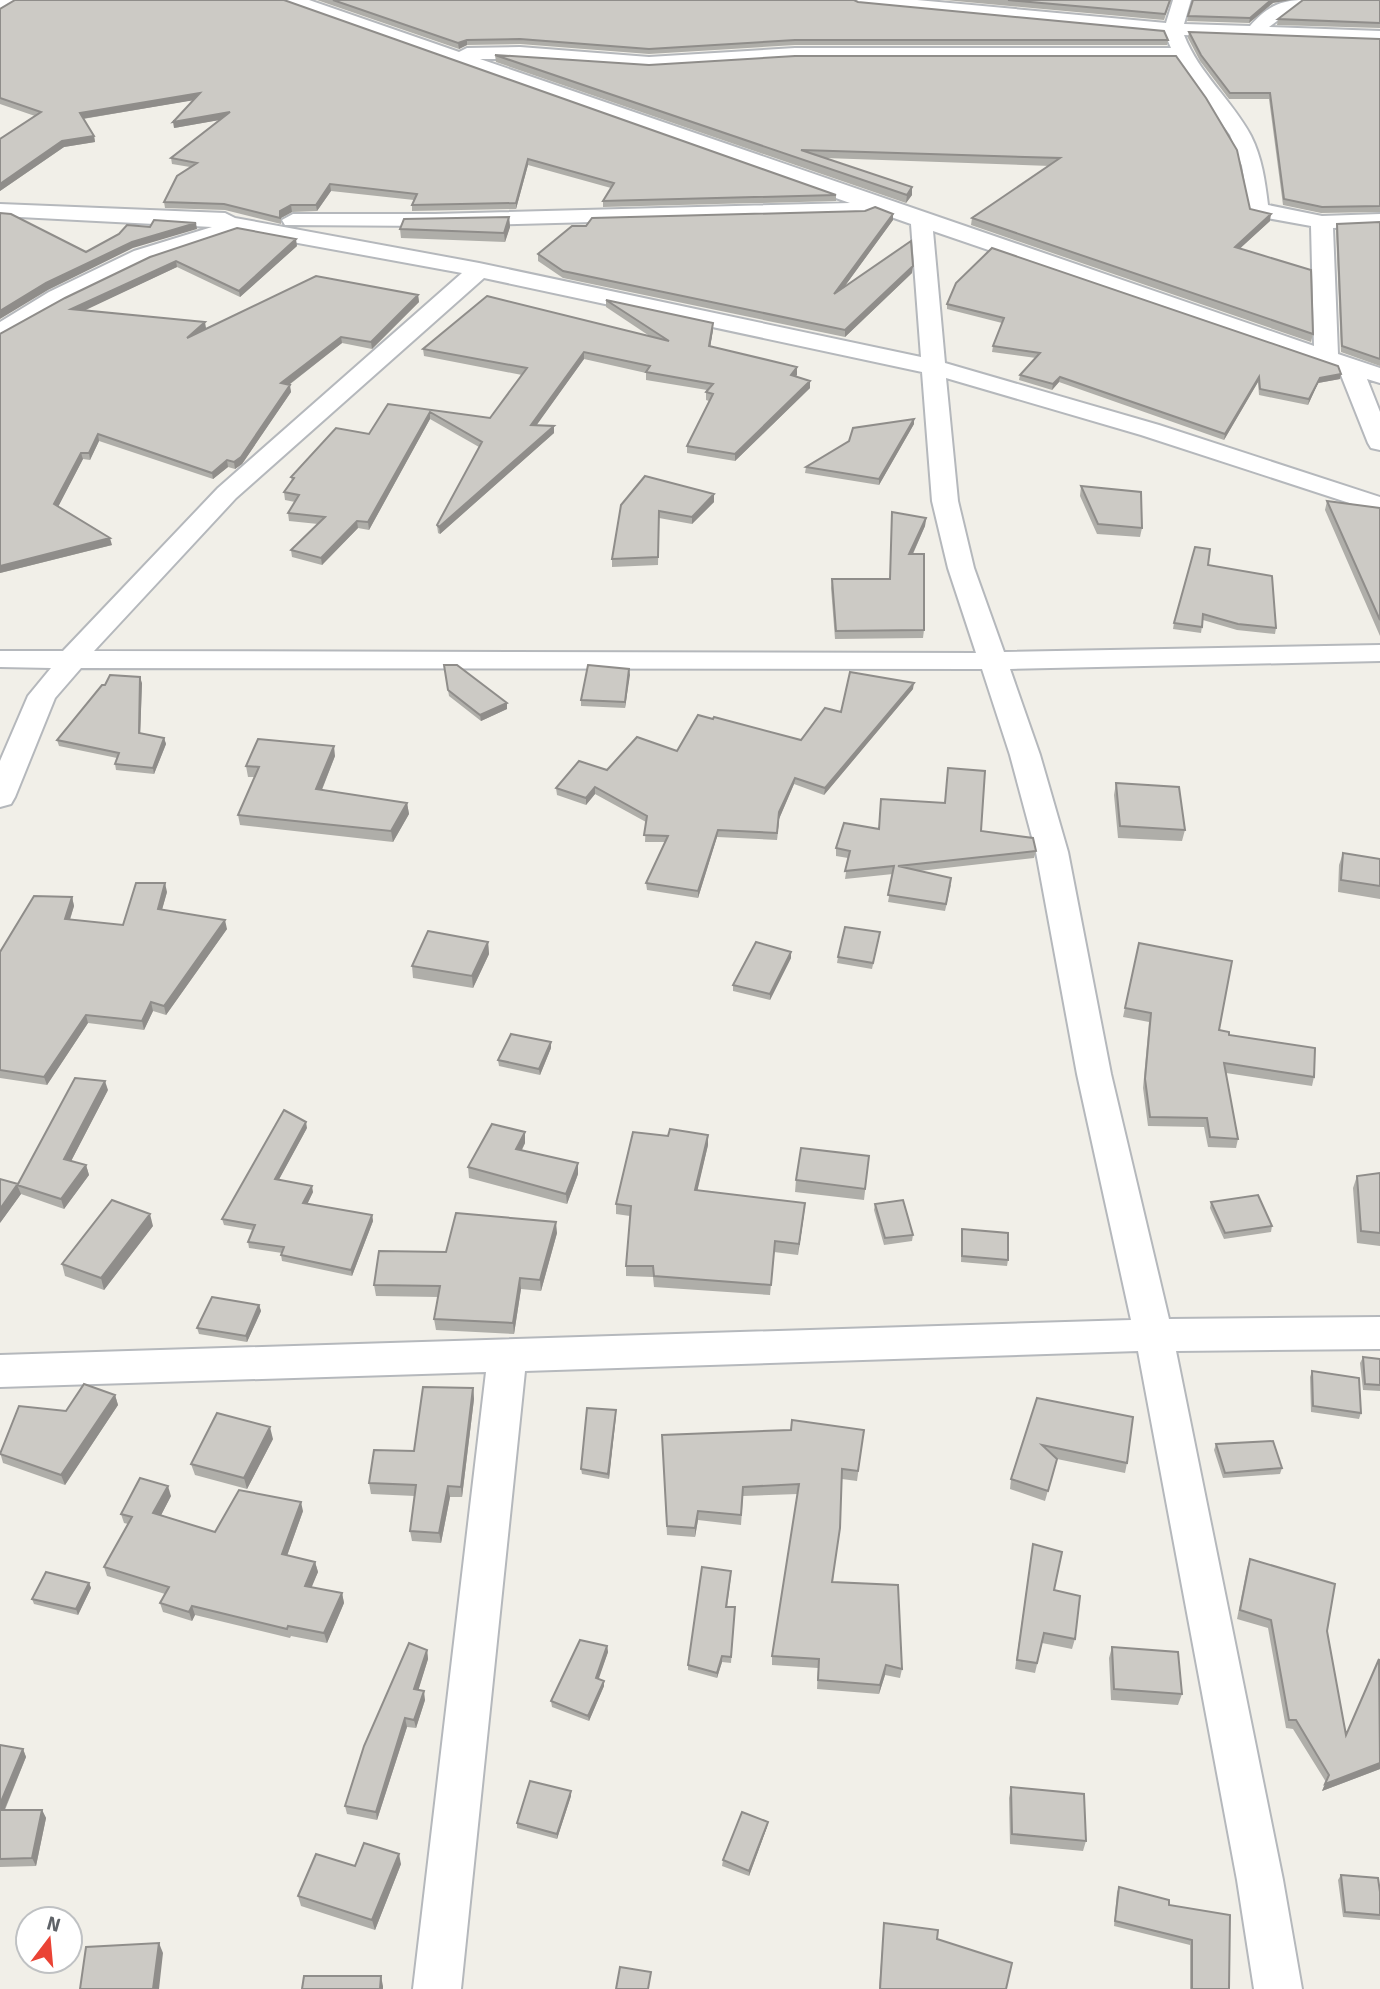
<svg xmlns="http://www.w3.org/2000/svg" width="1380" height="1989" font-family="Signika,sans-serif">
  <rect width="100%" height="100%" fill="#f1efe8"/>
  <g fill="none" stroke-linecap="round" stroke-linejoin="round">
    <g stroke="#b5b8bc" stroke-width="4">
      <path id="street" d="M0 0H21L0 13Z
        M283 0H309L459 52 467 48 520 47 649 57 795 48H1171L1165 34 858 5 849 0H917L1166 23 1173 0H1191L1184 24 1250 26C1267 7 1279 0 1305 0L1269 27 1380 31V43L1184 35C1199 74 1232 100 1251 136 1262 158 1265 181 1268 205L1322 216 1380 214V226L1333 228 1338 354 1380 368V383L1367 379 1380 412V450L1371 448 1368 443 1339 370 933 231 945 363 1159 425 1380 497V513L1141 435 946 378 958 501 974 568 1004 652 1380 645V661L1010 669 1040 755 1068 852 1111 1074 1169 1319 1380 1317V1349L1176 1351 1283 1880 1302 1989H1254L1237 1880 1138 1351 525 1371 461 1989H413L486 1372 0 1387V1355L1131 1320 1077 1074 1036 852 1010 755 982 669 81 668 55 698 15 797 11 804 0 807V761L28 696 51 668 0 667V651H63L218 488 462 273 238 232 150 261 65 302 0 339V322L49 292 134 251 212 227 0 216V204L225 213 235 218 479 263 921 357 911 224 874 211 865 215 435 226 285 225 282 220 293 214H435L850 203 286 4ZM480 59H520L649 69 795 60H1176L1230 135 1242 166 1250 215 1311 226 1314 346ZM484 278 922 372 932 501 948 568 976 653 94 651 236 498Z"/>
    </g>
    <use href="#street" fill="#fff" fill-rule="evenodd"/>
  </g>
  <path fill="#afaea9" d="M317 0H854L858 2 1168 40 1167 45H795L649 54 520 44 467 45 459 49Z
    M945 0H1171L1164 20Z
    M1380 0V28L1277 25 1278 19Z
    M284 1 836 195V201L603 207V201L611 188 528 165 516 209 412 211V205L414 200 331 191 317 211 292 212 281 218V224L225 210 165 208 164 202 190 167 172 164 171 158 219 120 174 128 193 100 83 119 94 136 95 142 64 147 0 191V139L35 116 0 104V9Z
    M1273 3 1249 23 1187 21 1188 16Z
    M1189 32 1380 39V212L1321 213 1283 205 1269 99H1229L1200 61 1188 38Z
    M495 55 649 65 795 56 1250 209 1270 221 1240 248 1313 334 1311 342 971 225 972 218 1050 166 825 158 912 195 906 203 496 62Z
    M509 217 510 227 505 242 401 238 400 229Z
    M893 220 844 287 912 273 845 337 563 278 538 261V254L586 226Z
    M1380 222V366L1341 352 1336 231 1337 224Z
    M297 246 240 297 177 267 84 310 206 328 205 330 418 295 419 302 372 349 342 343 289 385 291 392 242 464 235 469 228 467 213 479 99 441 90 460 83 459 58 506 112 545 0 573V334L150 257Z
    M606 300 713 323V330L710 347 797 367V375L796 376 810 381V388L735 461 687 453V446L709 401 706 400V392L707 390 646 380V373L584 359 536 425 554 433 440 534 438 533 437 525 479 447 430 419 369 530 358 528 322 565 292 557 291 550 318 524 289 521 288 513 295 502 285 500 284 492 292 481 291 477 369 434 388 404 490 418 522 375 424 356 423 349 651 337 606 307Z
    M947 304 1340 379 1318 383 1308 405 1259 395 1258 382 1224 440 1059 382 1052 390 1019 380 1020 375 1036 358 992 352 993 346 1002 323 947 309Z
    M914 419V424L879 485 805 473 806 467Z
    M1081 486 1142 528 1140 537 1097 534 1080 496Z
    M714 494V502L692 524 659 518 658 565 612 567V559L621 505Z
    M1327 501 1380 508V636L1325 510Z
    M926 518 925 526 913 554 924 630 923 638 835 639 831 588 832 579H890Z
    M1208 565 1276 628 1275 634 1237 630 1203 620 1201 633 1173 629 1174 623Z
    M444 665 507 709 481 721 449 696Z
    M629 669 625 708 581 706V700Z
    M142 683 140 734 164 738 166 744 154 774 116 770 115 764 117 758 59 746 57 740Z
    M913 689 824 795 794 784 779 819 777 840 717 837 698 898 647 890 646 883 665 842H645L646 822 595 794 586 805 557 795 556 788 607 770 677 751 801 740 841 712Z
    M335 756 322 790 407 803 409 814 393 842 240 825 238 815 255 777H248L246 766Z
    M1116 783 1185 830 1182 841 1118 838 1114 795Z
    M879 829 981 831 1036 851 1034 858 919 871 951 885 945 911 888 902 893 874 845 879 848 858 836 856V848Z
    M1343 853 1380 859V899L1338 892 1339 865Z
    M167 892 162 909 227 929 166 1015 153 1011 144 1030 88 1023 47 1085 0 1078V952L72 897 74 906 70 920 123 925Z
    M879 938 872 969 837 963 838 957Z
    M488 942 489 954 473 988 413 978 412 966Z
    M1139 943 1219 1030 1314 1077 1312 1086 1226 1073 1238 1139 1236 1148 1208 1147 1204 1127 1148 1126 1143 1088 1149 1022 1123 1017Z
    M791 952V958L770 1000 733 991V985Z
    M551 1048 540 1075 499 1066 498 1060Z
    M108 1090 71 1161 86 1165 89 1175 64 1209 21 1194 0 1223 18 1184Z
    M307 1128 279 1179 313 1192 307 1204 372 1215 373 1221 352 1276 282 1261 281 1255 282 1253 249 1248 248 1242 253 1230 224 1225 222 1219Z
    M525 1132V1143L522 1150 578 1163V1174L567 1204 469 1178 468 1167Z
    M708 1145 697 1190 804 1214 798 1255 774 1252 770 1295 654 1287 653 1277 626 1276V1266L630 1216 616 1214V1204Z
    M869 1156 864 1200 795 1192 796 1180Z
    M1380 1173V1246L1357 1243 1353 1188 1357 1176Z
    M1211 1202 1272 1226 1271 1232 1224 1239 1210 1208Z
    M875 1204 913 1235 912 1241 884 1245 874 1210Z
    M153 1226 104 1290 65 1276 62 1264Z
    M962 1229 1008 1260 1007 1266 961 1262Z
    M557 1233 541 1291 521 1289 514 1334 436 1330 434 1319 438 1297 376 1296 374 1285 446 1252Z
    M259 1305 261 1311 247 1342 199 1334 197 1328Z
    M1363 1357 1380 1359V1391L1363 1390 1360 1363Z
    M1312 1371 1361 1413 1359 1419 1311 1412 1310 1377Z
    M473 1388 474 1399 462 1497H450L441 1543 412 1541 410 1531 415 1496 371 1494 369 1483 414 1451Z
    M115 1395 118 1405 65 1485 3 1463 0 1452 66 1411Z
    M1037 1398 1127 1463 1125 1473 1057 1459 1045 1501 1010 1489 1011 1479Z
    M616 1410 609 1479 582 1474 581 1469Z
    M864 1430 857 1481 842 1479 833 1582 902 1669 900 1678 885 1675 879 1694 817 1689 818 1668 772 1665V1656L798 1494 743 1496 741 1525 698 1520 695 1537 667 1535 662 1435Z
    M273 1439 247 1489 195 1475 191 1464Z
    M1216 1444 1282 1468 1280 1474 1223 1478 1214 1450Z
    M171 1496 161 1515 215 1532 303 1511 287 1556 315 1562 318 1572 311 1587 342 1593 344 1603 327 1643 291 1636 290 1638 195 1615 192 1621 163 1612 160 1603 165 1594 107 1576 104 1567 128 1524 124 1523 121 1514Z
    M1033 1544 1075 1639 1072 1649 1042 1643 1035 1673 1015 1669Z
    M1250 1559 1327 1631 1346 1735 1380 1769 1322 1791 1326 1782 1293 1729 1286 1728 1268 1628 1237 1619 1247 1568Z
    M731 1576 727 1607H735L731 1663 722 1662 717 1678 688 1670V1665Z
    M89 1583 91 1588 78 1615 34 1604 32 1599Z
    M607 1646 608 1652 598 1679 604 1686 589 1721 552 1707 551 1701Z
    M1112 1647 1182 1694 1178 1705 1111 1700 1109 1658Z
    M427 1650 428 1659 418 1690 425 1700 416 1728 407 1727 377 1820 347 1814 345 1806Z
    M0 1745 23 1749 26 1757 5 1810H42L46 1818 36 1866 0 1867Z
    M1011 1787 1086 1841 1083 1851 1010 1844 1009 1798Z
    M571 1796 557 1839 517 1828V1823Z
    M768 1822 767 1827 749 1876 722 1866 723 1860Z
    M401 1864 375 1930 301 1906 298 1896 355 1866Z
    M1341 1875 1380 1892V1920L1343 1917 1338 1880Z
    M1119 1887 1169 1905 1229 1989H1190V1945L1114 1926 1117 1892Z
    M884 1923 937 1939 1006 1989H879Z"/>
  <path fill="#8f8d8a" d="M1271 0H1291L1273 3 1249 23 1250 18Z
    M467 40V45L459 49 458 43Z
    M200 93 201 99 81 119 80 113Z
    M230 112 231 118 174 128 173 122Z
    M94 136 95 142 64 147 0 191V184L62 141Z
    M528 159V165L516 209V203Z
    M330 184 331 191 317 211 316 205Z
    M912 187V195L906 203 907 195Z
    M291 205 292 212 281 218 280 211Z
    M893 214V220L834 301V294Z
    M1271 214 1270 221 1234 254 1235 247Z
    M509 217 510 227 505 242 504 233Z
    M196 223 197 229 133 248 48 290 0 319V311L46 283 132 242Z
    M296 239 297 246 240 297 239 291Z
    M176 261 177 267 73 316 71 309Z
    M913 266 912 273 845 337V330Z
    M418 295 419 302 372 349 371 342Z
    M205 322 206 328 189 345 187 338Z
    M713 323V330L709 354V346Z
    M341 337 342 343 282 390 281 383Z
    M584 352V359L531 433V425Z
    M797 367V375L790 382 791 375Z
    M1341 374 1340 379 1318 383 1308 405 1309 399 1320 378Z
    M1060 377 1059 382 1052 390 1053 384Z
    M1259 377 1258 382 1224 440 1225 434Z
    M810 381V388L735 461V454Z
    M290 385 291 392 242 464 235 469 234 462Z
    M430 412V419L369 530 368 522Z
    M914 419V424L879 485V479Z
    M554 426V433L440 534 439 527Z
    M98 434 99 441 90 460 89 453Z
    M81 453 83 459 56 511 54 504Z
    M227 460 228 467 213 479 212 473Z
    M714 494V502L692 524V517Z
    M926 518 925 526 909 562V554Z
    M357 521 358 528 322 565 321 558Z
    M110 538 112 545 0 573V566Z
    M629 669 630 675 625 708V702Z
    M140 677 142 683 140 739 139 733Z
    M914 683 913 689 824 795 825 788Z
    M507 703V709L481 721 480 715Z
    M164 738 166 744 154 774 153 768Z
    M334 746 335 756 318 799 316 789Z
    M795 778 794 784 779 819 777 840 779 812Z
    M595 787V794L586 805V798Z
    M407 803 409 814 393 842 391 831Z
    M718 830 717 837 698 898V891Z
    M165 883 167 892 160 917 158 909Z
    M72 897 74 906 67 928 65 919Z
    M225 920 227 929 166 1015 164 1006Z
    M488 942 489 954 473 988 472 976Z
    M791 952V958L770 1000V994Z
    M151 1002 153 1011 144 1030 142 1021Z
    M86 1015 88 1023 47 1085 44 1077Z
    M551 1042V1048L540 1075 539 1069Z
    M105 1081 108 1090 67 1169 64 1159Z
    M306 1122 307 1128 276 1185 275 1179Z
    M525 1132V1143L517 1159 516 1149Z
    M708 1135V1145L695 1201V1190Z
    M578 1163V1174L567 1204 566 1194Z
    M86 1165 89 1175 64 1209 61 1199Z
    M17 1185 21 1194 0 1223V1209Z
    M312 1186 313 1192 305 1209 303 1203Z
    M805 1203 804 1214 798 1255 799 1244Z
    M150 1214 153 1226 104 1290 101 1278Z
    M372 1215 373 1221 352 1276 351 1270Z
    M556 1222 557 1233 541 1291 540 1280Z
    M520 1278 521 1289 514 1334 513 1323Z
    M259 1305 261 1311 247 1342 246 1336Z
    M473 1388 474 1399 462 1497 461 1487Z
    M115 1395 118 1405 65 1485 61 1475Z
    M616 1410V1416L609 1479 608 1474Z
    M270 1427 273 1439 247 1489 244 1478Z
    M168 1486 171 1496 157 1523 153 1513Z
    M448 1486 450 1497 441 1543 439 1533Z
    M301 1502 303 1511 284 1564 282 1554Z
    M698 1511V1520L695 1537V1528Z
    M315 1562 318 1572 308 1596 305 1586Z
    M89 1583 91 1588 78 1615 76 1609Z
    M342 1593 344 1603 327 1643 324 1633Z
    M192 1606 195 1615 192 1621 189 1612Z
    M607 1646 608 1652 597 1684 596 1678Z
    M427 1650 428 1659 416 1698 414 1689Z
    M722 1656V1662L717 1678V1673Z
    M886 1665 885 1675 879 1694 880 1685Z
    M604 1681V1686L589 1721 588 1716Z
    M424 1691 425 1700 416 1728 414 1720Z
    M405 1718 407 1727 377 1820 376 1812Z
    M23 1749 26 1757 1 1818 0 1816V1804Z
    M1380 1763V1769L1322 1791 1325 1784Z
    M571 1791V1796L557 1839V1834Z
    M42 1810 46 1818 36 1866 32 1858Z
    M768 1822 767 1827 749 1876V1871Z
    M399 1854 401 1864 375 1930 372 1920Z
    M159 1943 163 1953 159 1989H153Z
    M381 1976 383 1986V1989H380Z"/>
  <path fill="#cccac5" stroke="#8f8d8a" stroke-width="2" d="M15 0H284L836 195 603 201 614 183 528 159 516 203 412 205 417 194 330 184 316 205H291L280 211V218L224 204 164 202 177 176 197 163 171 158 230 112 173 122 200 93 80 113 94 136 62 141 0 184V139L41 112 0 98V9Z
    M333 0H854L858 2 1164 31 1168 40H795L649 49 520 39 467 40 458 43Z
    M1008 0H1170L1165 14Z
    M1193 0H1271L1250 18 1188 16Z
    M1303 0H1380V23L1278 19Z
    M1189 32 1380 39V206L1322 207 1284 199 1270 93H1230L1201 55Z
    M495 55 649 65 795 56H1176L1206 98 1237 150 1250 209 1271 214 1235 247 1311 270 1313 334 972 218 1060 158 801 150 912 187 907 195Z
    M875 207 893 214 834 294 911 241 913 266 845 330 563 271 538 254 572 226H586L592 218 865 211Z
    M0 213 11 214 86 252 119 234 127 225 150 227 154 220 196 223 132 242 46 283 0 311Z
    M509 217 504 233 400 229 404 219Z
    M1380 222V359L1342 346 1337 224Z
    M237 228 296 239 239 291 176 261 71 309 205 322 187 338 316 276 418 295 371 342 341 337 281 383 290 385 241 457 234 462 227 460 212 473 98 434 89 453H81L54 504 110 538 0 566V334L65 298 150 257Z
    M992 248 1338 366 1341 374 1320 378 1309 399 1260 389 1259 377 1225 434 1060 377 1053 384 1020 375 1040 353 993 346 1004 318 947 304 956 283Z
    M487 296 669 341 606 300 713 323 709 346 797 367 791 375 810 381 735 454 687 446 713 394 706 392 713 384 646 372 650 366 584 352 531 425 554 426 439 527 437 525 482 442 430 412 368 522 357 521 321 558 291 550 325 517 288 513 299 495 284 492 294 478 291 477 336 428 369 434 388 404 490 418 527 368 423 349Z
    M914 419 879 479 806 467 849 441 853 428Z
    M645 476 714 494 692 517 659 511 658 557 612 559 621 505Z
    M1081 486 1141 492 1142 528 1098 524Z
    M1327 501 1380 508V620Z
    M892 512 926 518 909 554H924V630L836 631 832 579H890Z
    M1195 547 1210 549 1208 565 1272 576 1276 628 1238 624 1203 614 1202 627 1174 623Z
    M444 665H457L507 703 480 715 448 690Z
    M588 665 629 669 625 702 581 700Z
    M850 672 914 683 825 788 795 778 779 812 777 833 718 830 698 891 646 883 668 836 644 835 647 816 595 787 586 798 556 788 579 761 607 770 637 737 677 751 698 715 713 719 714 717 801 740 825 708 841 712Z
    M110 675 140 677 139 733 164 738 153 768 115 764 119 753 57 740 102 685H105Z
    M258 739 334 746 316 789 407 803 391 831 238 815 259 767 246 766Z
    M948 768 985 771 981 831 1033 838 1036 851 898 866 951 878 946 904 888 895 894 866 845 871 850 851 836 848 844 823 879 829 881 799 945 803Z
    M1116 783 1179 787 1185 830 1120 826Z
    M1343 853 1380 859V886L1341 880Z
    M136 883H165L158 909 225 920 164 1006 151 1002 142 1021 86 1015 44 1077 0 1070V952L34 896 72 897 65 919 123 925Z
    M845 927 880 932 873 963 838 957Z
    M428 931 488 942 472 976 412 966Z
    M756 942 791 952 770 994 733 985Z
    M1139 943 1232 961 1219 1030 1229 1032V1035L1315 1048 1314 1077 1224 1063 1238 1139 1210 1137 1207 1118 1150 1117 1145 1079 1151 1013 1125 1008Z
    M511 1034 551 1042 539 1069 498 1060Z
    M75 1078 105 1081 64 1159 86 1165 61 1199 17 1185 0 1209V1179L18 1184Z
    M284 1110 306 1122 275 1179 312 1186 303 1203 372 1215 351 1270 281 1255 284 1247 248 1242 255 1225 222 1219Z
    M492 1124 525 1132 516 1149 578 1163 566 1194 468 1167Z
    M670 1129 708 1135 695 1190 805 1203 799 1244 775 1241 771 1285 654 1276 653 1266H626L631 1206 616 1204 633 1132 668 1136Z
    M801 1148 869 1156 865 1189 796 1180Z
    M1380 1173V1233L1361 1231 1357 1176Z
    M1258 1195 1272 1226 1225 1233 1211 1202Z
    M112 1200 150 1214 101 1278 62 1264Z
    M903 1200 913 1235 885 1238 875 1204Z
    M456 1213 556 1222 540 1280 520 1278 513 1323 434 1319 440 1286 374 1285 379 1251 446 1252Z
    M962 1229 1008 1233V1260L962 1256Z
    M212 1297 259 1305 246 1336 197 1328Z
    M1363 1357 1380 1359V1385L1365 1384Z
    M1312 1371 1359 1378 1361 1413 1313 1406Z
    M84 1384 115 1395 61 1475 0 1454 19 1406 66 1411Z
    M423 1387 473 1388 461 1487 448 1486 439 1533 410 1531 416 1485 369 1483 374 1450 414 1451Z
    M1037 1398 1133 1417 1127 1463 1042 1445 1057 1459 1048 1491 1011 1479Z
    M587 1408 616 1410 608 1474 581 1469Z
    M217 1413 270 1427 244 1478 191 1464Z
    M792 1420 864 1430 858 1471 842 1469 840 1528 832 1582 898 1585 902 1669 886 1665 880 1685 818 1680 819 1659 772 1656 799 1484 743 1487 741 1515 698 1511 695 1528 667 1526 662 1435 791 1430Z
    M1273 1441 1282 1468 1225 1473 1216 1444Z
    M140 1478 168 1486 153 1513 215 1532 239 1490 301 1502 282 1554 315 1562 305 1586 342 1593 324 1633 288 1626 287 1629 192 1606 189 1612 160 1603 169 1587 104 1567 132 1517 121 1514Z
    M1033 1544 1062 1552 1054 1590 1080 1596 1075 1639 1044 1633 1037 1663 1017 1660Z
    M1250 1559 1335 1584 1327 1631 1346 1735 1379 1659 1380 1763 1325 1784 1329 1775 1296 1720H1289L1271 1620 1240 1610Z
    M702 1567 731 1571 726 1607H735L731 1657 722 1656 717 1673 688 1665Z
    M46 1572 89 1583 76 1609 32 1599Z
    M580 1640 607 1646 596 1678 604 1681 588 1716 551 1701Z
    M409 1643 427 1650 414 1689 424 1691 414 1720 405 1718 376 1812 345 1806 364 1746Z
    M1112 1647 1178 1652 1182 1694 1114 1689Z
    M0 1745 23 1749 0 1804Z
    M530 1781 571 1791 557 1834 517 1823Z
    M1011 1787 1084 1794 1086 1841 1012 1834Z
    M0 1810H42L32 1858 0 1859Z
    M742 1812 768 1822 749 1871 723 1860Z
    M364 1843 399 1854 372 1920 298 1896 316 1854 355 1866Z
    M1341 1875 1378 1878 1380 1892V1915L1345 1912Z
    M1119 1887 1169 1900V1905L1230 1915 1229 1989H1192V1940L1115 1921Z
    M884 1923 938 1930 937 1939 1012 1963 1006 1989H880Z
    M159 1943 153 1989H80L86 1947Z
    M620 1967 651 1972 648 1989H616Z
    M304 1976H381L380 1989H302Z"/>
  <g transform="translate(49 1940) rotate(16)"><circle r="33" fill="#ffffff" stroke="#bfc1c3" stroke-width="2"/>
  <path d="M0-5L12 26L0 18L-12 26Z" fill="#ea4335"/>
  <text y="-10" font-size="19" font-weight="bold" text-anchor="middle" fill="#5f6368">N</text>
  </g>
</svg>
